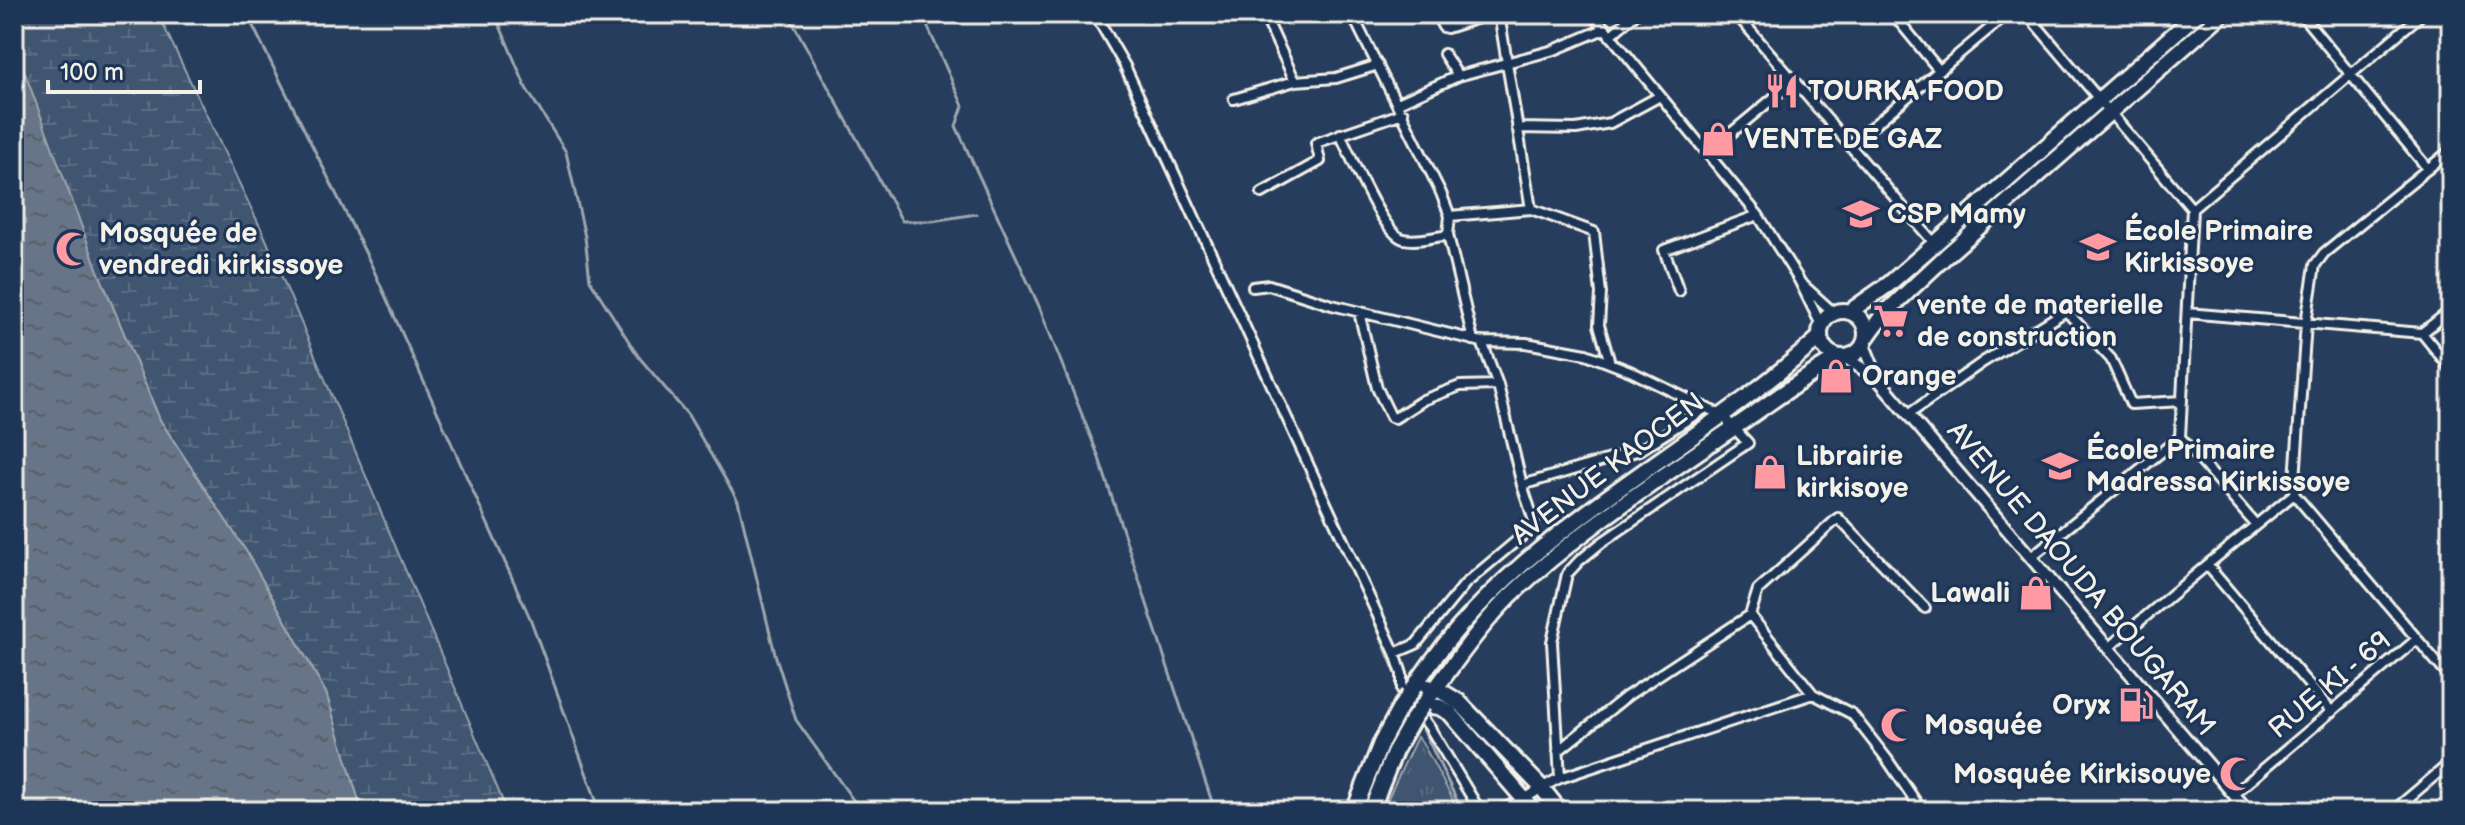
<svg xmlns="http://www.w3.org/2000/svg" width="2465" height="825" font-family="'Balsamiq Sans',sans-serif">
  <defs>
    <pattern id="grass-tufts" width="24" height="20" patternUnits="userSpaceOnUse" patternTransform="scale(2)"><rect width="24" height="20" fill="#40546f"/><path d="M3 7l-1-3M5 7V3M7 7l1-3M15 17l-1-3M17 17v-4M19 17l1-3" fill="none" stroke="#5c6d84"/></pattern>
    <pattern id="wetland-marsh" width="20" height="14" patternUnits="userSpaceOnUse" patternTransform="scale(2)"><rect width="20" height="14" fill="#40546f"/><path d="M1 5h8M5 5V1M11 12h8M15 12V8" fill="none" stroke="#5c6d84"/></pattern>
    <pattern id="water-ripples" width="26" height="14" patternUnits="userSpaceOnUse" patternTransform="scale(2)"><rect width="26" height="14" fill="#677588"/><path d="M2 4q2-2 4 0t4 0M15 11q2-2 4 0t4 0" fill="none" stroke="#585e67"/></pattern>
  </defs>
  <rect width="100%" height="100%" fill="#263d5d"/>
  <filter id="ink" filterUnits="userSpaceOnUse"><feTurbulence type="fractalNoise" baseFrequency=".0125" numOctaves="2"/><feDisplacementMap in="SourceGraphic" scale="16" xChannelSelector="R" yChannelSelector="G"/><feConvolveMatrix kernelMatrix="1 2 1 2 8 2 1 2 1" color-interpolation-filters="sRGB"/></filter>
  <g filter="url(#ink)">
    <path fill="url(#grass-tufts)" stroke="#9aa2ac" stroke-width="2" d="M1417 737 1422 742 1458 809 1382 811Z"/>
    <path fill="url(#wetland-marsh)" stroke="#9aa2ac" stroke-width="2" d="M14 14H158L265 237 507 811H362L326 693 246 551 160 420 98 271 23 72 14 43Z"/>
    <path fill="url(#water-ripples)" stroke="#9fa7ae" stroke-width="2" d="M14 43 98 271 160 420 246 551 326 693 362 811H14Z"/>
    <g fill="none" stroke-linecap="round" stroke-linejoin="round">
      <path stroke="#9fa7ae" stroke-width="3" d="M247 14 370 262 530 618 600 811
        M495 14 526 88 566 152 585 237 590 280 638 356 688 415 738 501 775 654 796 720 861 811
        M788 14 902 221H932L976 214
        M922 14 963 106 956 126 1038 304 1098 455 1215 811
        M1088 14 1113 55 1312 481
        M1363 594 1398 679
        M1419 721 1462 811"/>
      <g stroke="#f4f1e8" stroke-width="14">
        <path id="minor" d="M1095 14 1125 66 1395 653 1402 674V690L1409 699
          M1264 14 1295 81
          M1352 14 1441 193 1450 216 1448 235 1473 340
          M1436 14 1443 27 1447 28 1491 14
          M1593 14 1758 215 1799 280 1822 327
          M1736 14 1935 244
          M1893 14 1939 70
          M2027 14 2192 209 2180 437 2256 525
          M2301 14 2428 169
          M1610 36 1635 14
          M1444 54 1458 76
          M1234 99 1295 81 1336 78 1378 65
          M1398 103 1458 76 1554 50 1604 29
          M1517 128 1576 129 1610 123 1660 96
          M1340 134C1350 154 1384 236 1404 239 1417 242 1435 237 1448 235
          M1850 145 2007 14
          M2451 150 2324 253 2315 265 2306 323 2294 494 2451 679
          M1707 153 1794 81
          M1262 193 1320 161 1316 143 1403 113
          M1531 209 1594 232 1601 293 1599 325 1610 363
          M2192 209 2422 14
          M1450 216 1531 209 1499 14
          M1802 284 1834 313
          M1253 287 1269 285 1332 305 1482 342 1526 343 1586 354 1630 371 1723 416 1748 443 1601 543 1579 561 1567 574 1552 642 1560 778
          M1679 291 1664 250 1758 215
          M1359 312 1377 388 1391 417 1395 418 1423 400 1460 386 1498 385
          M2187 313 2422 333 2451 310
          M2422 333 2451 369
          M1482 342 1498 385 1522 485 1640 450 1706 408
          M1909 414 1983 362 2066 311 2111 359 2131 404 2182 401
          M2031 557 2180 437
          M2207 565 2294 494
          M1750 615 1813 694 1852 714 1887 759 1922 811
          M2108 648 2207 565 2332 712
          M1395 653 1416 644 1465 584 1533 527 1534 521 1522 485
          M1417 710 1430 728 1480 811
          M1558 751 1627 696 1750 615 1758 590 1838 518 1925 608
          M2234 794 2417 639
          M1491 811C1520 807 1534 790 1560 778L1813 694
          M2393 811 2451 762"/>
      </g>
      <g stroke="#f4f1e8" stroke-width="16">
        <path id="tertiary" d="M1864 345 1877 377
          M1846 358 1878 379 2248 811"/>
      </g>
      <g stroke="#f4f1e8" stroke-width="20">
        <path id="trunk" d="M1820 334a23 23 0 1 1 46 0a23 23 0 1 1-46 0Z
          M1849 312 1889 284 2197 14
          M1867 337 1882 316 1946 256 2222 14
          M1428 687 1441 691 1459 702 1541 787 1560 811
          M1409 695C1507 535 1686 459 1820 337
          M1423 705C1451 669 1477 629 1510 596 1575 534 1649 486 1723 435 1762 409 1798 381 1839 357
          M1423 705 1439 707 1450 713 1534 811
          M1354 811 1381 743 1401 706
          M1371 811 1395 751 1413 719"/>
      </g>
      <use href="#minor" stroke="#1d3557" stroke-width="8"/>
      <use href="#tertiary" stroke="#1d3557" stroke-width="10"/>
      <use href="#trunk" stroke="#1d3557" stroke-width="14"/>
      <g stroke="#f4f1e8" stroke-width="20" stroke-linecap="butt">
        <path id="trunk-bridge" d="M1401 706 1409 695
          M1413 719 1423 705"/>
      </g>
      <use href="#trunk-bridge" stroke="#1d3557" stroke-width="14"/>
    </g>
  </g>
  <defs>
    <g id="restaurant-bare" transform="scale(2.76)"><path d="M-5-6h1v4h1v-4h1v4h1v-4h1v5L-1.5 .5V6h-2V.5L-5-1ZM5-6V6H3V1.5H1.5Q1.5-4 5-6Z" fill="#ff9aa2" stroke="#1d3557" stroke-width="2.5" paint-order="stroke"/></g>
    <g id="shop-bare" transform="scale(2.76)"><path d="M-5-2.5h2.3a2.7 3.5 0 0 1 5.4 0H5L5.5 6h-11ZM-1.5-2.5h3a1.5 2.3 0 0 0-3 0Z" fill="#ff9aa2" stroke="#1d3557" stroke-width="2.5" paint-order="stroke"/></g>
    <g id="school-bare" transform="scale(2.76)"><path d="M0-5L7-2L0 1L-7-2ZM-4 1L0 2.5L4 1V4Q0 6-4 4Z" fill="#ff9aa2" stroke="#1d3557" stroke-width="2.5" paint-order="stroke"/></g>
    <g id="mosque-bare" transform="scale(2.76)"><path d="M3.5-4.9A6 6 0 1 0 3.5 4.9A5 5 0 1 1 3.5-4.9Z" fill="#ff9aa2" stroke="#1d3557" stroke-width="2.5" paint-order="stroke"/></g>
    <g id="supermarket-bare" transform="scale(2.76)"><path d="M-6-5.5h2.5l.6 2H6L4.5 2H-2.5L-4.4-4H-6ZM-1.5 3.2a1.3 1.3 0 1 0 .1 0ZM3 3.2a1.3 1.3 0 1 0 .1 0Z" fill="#ff9aa2" stroke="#1d3557" stroke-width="2.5" paint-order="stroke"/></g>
    <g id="fuel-bare" transform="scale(2.76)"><path d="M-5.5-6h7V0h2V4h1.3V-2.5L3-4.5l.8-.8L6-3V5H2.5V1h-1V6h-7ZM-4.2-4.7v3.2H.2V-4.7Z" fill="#ff9aa2" stroke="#1d3557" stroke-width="2.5" paint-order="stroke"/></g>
  </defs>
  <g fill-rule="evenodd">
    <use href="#restaurant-bare" x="1782" y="91"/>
    <use href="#shop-bare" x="1718" y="139"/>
    <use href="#school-bare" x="1861" y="214"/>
    <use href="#school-bare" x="2098" y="247"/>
    <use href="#mosque-bare" x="73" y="249"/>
    <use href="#supermarket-bare" x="1891" y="321"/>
    <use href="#shop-bare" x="1836" y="376"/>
    <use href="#school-bare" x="2060" y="466"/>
    <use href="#shop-bare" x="1770" y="472"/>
    <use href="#shop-bare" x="2036" y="593"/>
    <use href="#fuel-bare" x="2136" y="705"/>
    <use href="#mosque-bare" x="1898" y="725"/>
    <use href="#mosque-bare" x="2237" y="774"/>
  </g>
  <g text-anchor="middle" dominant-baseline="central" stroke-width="6" stroke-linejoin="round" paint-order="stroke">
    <g font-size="28" font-weight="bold" fill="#f4f1e8" stroke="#1d3557" text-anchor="start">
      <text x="1808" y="91">TOURKA FOOD</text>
      <text x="1744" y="139">VENTE DE GAZ</text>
      <text x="1887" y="214">CSP Mamy</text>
      <text x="2124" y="231">École Primaire<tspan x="2124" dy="32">Kirkissoye</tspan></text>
      <text x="99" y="233">Mosquée de<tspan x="99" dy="32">vendredi kirkissoye</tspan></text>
      <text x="1917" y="305">vente de materielle<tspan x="1917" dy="32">de construction</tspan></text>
      <text x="1862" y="376">Orange</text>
      <text x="2086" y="450">École Primaire<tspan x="2086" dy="32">Madressa Kirkissoye</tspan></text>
      <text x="1796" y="456">Librairie<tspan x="1796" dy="32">kirkisoye</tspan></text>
      <text x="2010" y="593" text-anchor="end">Lawali</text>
      <text x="2110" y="705" text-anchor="end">Oryx</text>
      <text x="1924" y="725">Mosquée</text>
      <text x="2211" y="774" text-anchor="end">Mosquée Kirkisouye</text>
    </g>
    <g font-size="28" fill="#f4f1e8" stroke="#1d3557">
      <text transform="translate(1608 469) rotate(-37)">AVENUE KAOCEN</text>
      <text transform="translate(2081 579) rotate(50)">AVENUE DAOUDA BOUGARAM</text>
      <text transform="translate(2330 685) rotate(-40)">RUE KI - 69</text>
    </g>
  </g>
  <rect width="2465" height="825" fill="none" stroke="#1d3557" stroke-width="48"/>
  <rect x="24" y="24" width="2417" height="777" fill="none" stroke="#f4f1e8" stroke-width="3" filter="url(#ink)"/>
  <path d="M48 80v12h152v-12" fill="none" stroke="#f4f1e8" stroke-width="4"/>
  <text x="60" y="80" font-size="24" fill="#f4f1e8" stroke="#1d3557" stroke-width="6" paint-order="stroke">100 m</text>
</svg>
